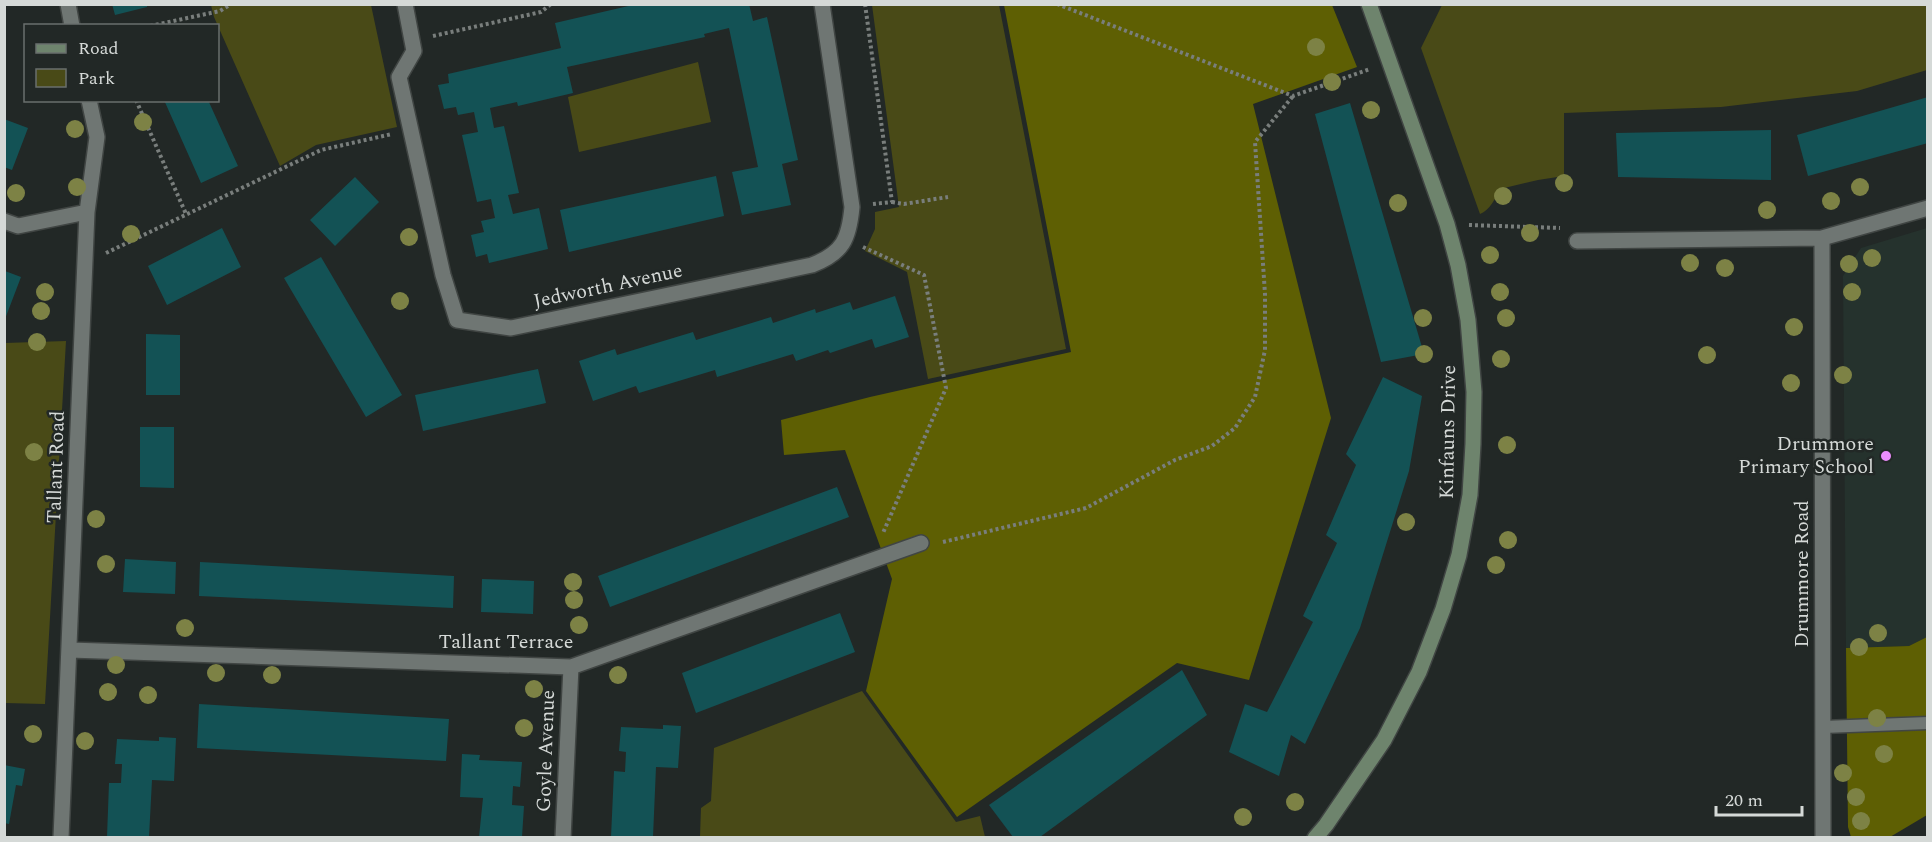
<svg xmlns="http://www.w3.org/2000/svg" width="1932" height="842" font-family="Spectral,serif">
  <rect width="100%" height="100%" fill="#222826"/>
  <path fill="#25322d" d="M1927 228 1928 637 1909 646 1846 648 1843 276 1861 248Z"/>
  <path fill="#494a17" d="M211 5H371L397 127 316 145 280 166 214 17Z
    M872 5H999L1066 349 928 379 907 272 865 251 875 229V212L899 207Z
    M1442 5H1927V70L1857 91 1721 107 1564 113V176L1538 180 1500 189C1495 199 1490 210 1480 214L1421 48Z
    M698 62 711 122 579 152 568 97Z
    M66 341 45 704 5 703V343Z
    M862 691 956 822 980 816 985 837H700L701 808 711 801 714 748Z"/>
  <path fill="#5e5f03" d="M1004 5H1332L1357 67 1253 104 1331 418 1249 680 1177 663 957 817 866 691 892 579 845 450 784 455 781 420 870 397 1071 352Z
    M1927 637V815L1890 837H1851L1848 827 1846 648 1909 646Z"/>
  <path fill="#135255" d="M112 4H147V7L115 15Z
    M637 4H749L753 21 767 17 798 160 782 164 791 205 742 215 732 172 758 167 729 28 704 34 705 37 567 67 573 93 518 106 517 102 490 108 494 128 504 126 519 193 508 195 513 214 539 208 548 249 489 263 487 254 476 257 471 235 484 232 481 221 495 218 491 199 477 202 462 135 478 132 474 112 458 115 456 107 444 109 438 85 449 83 448 74 561 48 555 23Z
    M1928 97V143L1808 176 1797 135Z
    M164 100H208L238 166 201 183Z
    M1350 103 1424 354 1381 362 1315 114Z
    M4 119 28 128 12 170 4 167Z
    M1771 130V180L1618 177 1616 133Z
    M716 176 724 216 569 252 560 210Z
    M355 177 379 202 335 246 310 220Z
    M222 228 241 267 167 305 148 266Z
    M321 257 402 395 366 417 284 278Z
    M5 271 21 277 5 319Z
    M895 296 909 337 875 348 872 339 830 353 828 350 796 361 793 354 717 377 715 370 639 393 636 386 593 401 579 361 615 349 617 355 693 332 696 340 771 317 773 323 815 309 816 313 850 302 853 310Z
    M146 334 180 335V395H146Z
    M538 369 546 403 423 431 415 395Z
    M1383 377 1422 396 1409 471 1360 628 1305 744 1291 735 1279 776 1229 752 1245 704 1267 712 1313 622 1303 616 1337 543 1326 535 1356 465 1346 454Z
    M140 427H174V488L140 487Z
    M837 487 849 517 610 607 598 576Z
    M125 559 176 562 175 594 123 592Z
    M200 562 454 576 453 608 199 596Z
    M482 579 534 581 533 614 481 612Z
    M840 613 855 652 696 713 682 673Z
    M1182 670 1207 715 1040 837H1013L989 805Z
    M199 704 449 719 446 761 197 748Z
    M663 725 681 726 678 768 656 767 653 837H611L614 771 625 772 626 752 619 751 621 727 663 729Z
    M159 737 176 738 174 781 152 780 149 837H107L109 783H121L122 764H115L117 739 159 741Z
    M462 754 480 755 479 760 522 762 520 787 513 786 512 805 524 806 522 837H479L483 798 460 797Z
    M4 765 25 769 22 786 16 785 9 824 4 823Z"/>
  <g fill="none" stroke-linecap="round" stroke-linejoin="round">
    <g stroke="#404543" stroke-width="15">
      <path id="lane" d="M1823 727 1928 723"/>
    </g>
    <g stroke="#404543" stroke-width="18">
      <path id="street" d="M68 4 72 26
        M405 4 414 51 399 77 443 275 457 320 511 328 812 265C843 253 849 239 852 207L822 4
        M4 221 18 226 87 212
        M1822 238 1823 838
        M1577 241 1822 238 1928 208
        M70 650 571 667 921 543
        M61 838 87 212 97 137 89 100
        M563 838 571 667"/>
    </g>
    <g stroke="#404543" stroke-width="18">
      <path id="secondary" d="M1315 838 1326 825 1384 740 1419 672 1443 609 1459 555 1470 495 1473 444 1474 392 1468 320 1458 265 1447 224 1369 4"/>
    </g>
    <path stroke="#797e7c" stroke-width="4" stroke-dasharray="3 3" stroke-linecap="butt" d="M865 4 892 202 873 204
      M1057 4 1293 96 1370 69
      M150 26 220 11 231 4
      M433 36 541 12 551 4
      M136 100 186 214
      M892 202 904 204 948 197
      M1469 225 1560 228
      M863 247 924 275 946 388 883 533
      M106 253 321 150 392 134
      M943 542 1086 508 1175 460 1212 446 1235 428 1255 397 1265 350V294L1255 142 1293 96"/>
    <use href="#lane" stroke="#6f7673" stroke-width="12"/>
    <use href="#street" stroke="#6f7673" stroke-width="15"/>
    <use href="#secondary" stroke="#6e846d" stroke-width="15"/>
  </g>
  <g fill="#7d8245">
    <circle cx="1316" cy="47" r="9"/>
    <circle cx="1332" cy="82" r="9"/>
    <circle cx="1371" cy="110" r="9"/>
    <circle cx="143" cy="122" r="9"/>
    <circle cx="75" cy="129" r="9"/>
    <circle cx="1564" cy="183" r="9"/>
    <circle cx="77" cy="187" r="9"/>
    <circle cx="1860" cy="187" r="9"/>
    <circle cx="16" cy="193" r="9"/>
    <circle cx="1503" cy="196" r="9"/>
    <circle cx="1831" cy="201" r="9"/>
    <circle cx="1398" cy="203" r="9"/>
    <circle cx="1767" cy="210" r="9"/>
    <circle cx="1530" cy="233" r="9"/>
    <circle cx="131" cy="234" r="9"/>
    <circle cx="409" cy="237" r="9"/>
    <circle cx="1490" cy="255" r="9"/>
    <circle cx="1872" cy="258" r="9"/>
    <circle cx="1690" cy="263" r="9"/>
    <circle cx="1849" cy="264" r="9"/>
    <circle cx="1725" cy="268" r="9"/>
    <circle cx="45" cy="292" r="9"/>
    <circle cx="1500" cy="292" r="9"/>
    <circle cx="1852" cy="292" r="9"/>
    <circle cx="400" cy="301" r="9"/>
    <circle cx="41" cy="311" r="9"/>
    <circle cx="1423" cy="318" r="9"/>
    <circle cx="1506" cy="318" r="9"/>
    <circle cx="1794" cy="327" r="9"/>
    <circle cx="37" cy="342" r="9"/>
    <circle cx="1424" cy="354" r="9"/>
    <circle cx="1707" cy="355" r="9"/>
    <circle cx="1501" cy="359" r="9"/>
    <circle cx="1843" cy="375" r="9"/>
    <circle cx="1791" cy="383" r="9"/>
    <circle cx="1507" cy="445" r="9"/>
    <circle cx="34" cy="452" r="9"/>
    <circle cx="96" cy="519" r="9"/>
    <circle cx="1406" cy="522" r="9"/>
    <circle cx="1508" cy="540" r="9"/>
    <circle cx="106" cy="564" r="9"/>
    <circle cx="1496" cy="565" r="9"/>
    <circle cx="573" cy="582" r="9"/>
    <circle cx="574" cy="600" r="9"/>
    <circle cx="579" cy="625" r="9"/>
    <circle cx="185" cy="628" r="9"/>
    <circle cx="1878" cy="633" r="9"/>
    <circle cx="1859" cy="647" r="9"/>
    <circle cx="116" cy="665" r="9"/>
    <circle cx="216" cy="673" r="9"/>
    <circle cx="272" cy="675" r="9"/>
    <circle cx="618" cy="675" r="9"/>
    <circle cx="534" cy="689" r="9"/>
    <circle cx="108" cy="692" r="9"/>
    <circle cx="148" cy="695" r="9"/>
    <circle cx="1877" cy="718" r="9"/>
    <circle cx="524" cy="728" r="9"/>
    <circle cx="33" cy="734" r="9"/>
    <circle cx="85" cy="741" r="9"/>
    <circle cx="1884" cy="754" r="9"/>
    <circle cx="1843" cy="773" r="9"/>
    <circle cx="1856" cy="797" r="9"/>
    <circle cx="1295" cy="802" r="9"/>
    <circle cx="1243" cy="817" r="9"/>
    <circle cx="1861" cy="821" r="9"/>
  </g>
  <circle fill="#eb8dfc" stroke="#222826" stroke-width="2" cx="1886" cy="456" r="6"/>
  <g text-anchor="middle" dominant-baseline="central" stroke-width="5" stroke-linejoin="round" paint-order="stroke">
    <g font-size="20" fill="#d5d9d7" stroke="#222826">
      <text transform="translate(608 286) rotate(-12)">Jedworth Avenue</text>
      <text transform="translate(1448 432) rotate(-89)">Kinfauns Drive</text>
      <text transform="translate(56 467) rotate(-88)">Tallant Road</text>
      <text transform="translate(1802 574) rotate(-90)">Drummore Road</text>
      <text x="506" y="642">Tallant Terrace</text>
      <text transform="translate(546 751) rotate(-88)">Goyle Avenue</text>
    </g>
    <g font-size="20" fill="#d5d9d7" stroke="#222826" text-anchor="end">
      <text x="1874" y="444">Drummore<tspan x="1874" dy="23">Primary School</tspan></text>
    </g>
  </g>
  <rect width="1932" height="842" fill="none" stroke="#d5d9d7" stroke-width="12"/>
  <rect x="24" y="24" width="195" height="78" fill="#222826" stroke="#6a6f6d" stroke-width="1.5"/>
  <rect x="36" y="44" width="30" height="9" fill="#6e846d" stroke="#6a6f6d" stroke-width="1.5"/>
  <text x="78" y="54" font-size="18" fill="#d5d9d7">Road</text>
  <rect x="36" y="69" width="30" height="18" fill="#494a17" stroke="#6a6f6d" stroke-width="1.5"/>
  <text x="78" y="84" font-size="18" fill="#d5d9d7">Park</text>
  <path d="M1716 806v9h86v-9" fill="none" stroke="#d5d9d7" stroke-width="3"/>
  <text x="1725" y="806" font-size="18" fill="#d5d9d7" stroke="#222826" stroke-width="4.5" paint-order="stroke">20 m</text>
</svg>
